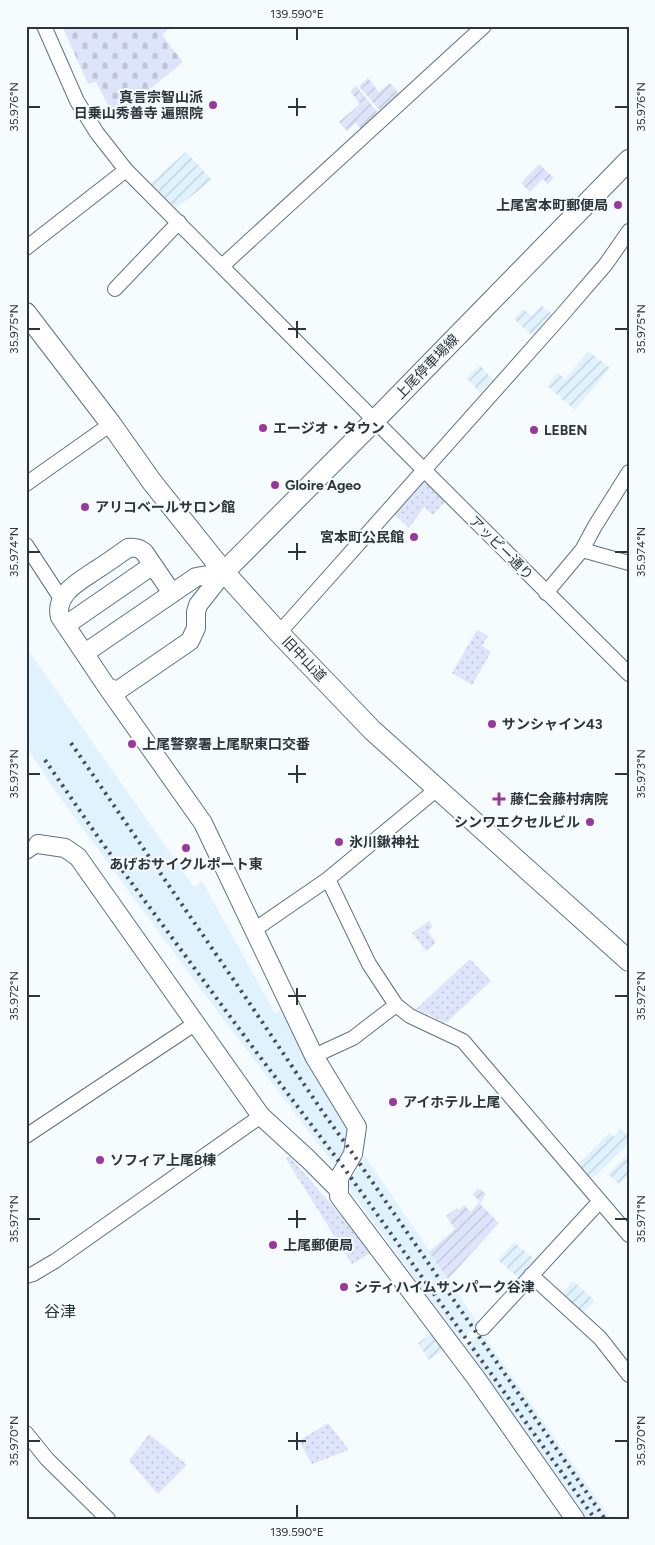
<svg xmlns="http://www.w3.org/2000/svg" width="655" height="1545" font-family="Figtree,'Noto Sans JP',sans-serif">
  <defs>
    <pattern id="industrial-furrows" width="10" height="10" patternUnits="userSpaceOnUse" patternTransform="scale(1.25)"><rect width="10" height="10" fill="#e0f2fe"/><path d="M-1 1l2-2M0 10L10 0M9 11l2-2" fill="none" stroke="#c0d0db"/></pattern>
    <pattern id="grass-dots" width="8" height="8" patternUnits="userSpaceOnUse" patternTransform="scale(1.25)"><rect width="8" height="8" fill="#dee5fa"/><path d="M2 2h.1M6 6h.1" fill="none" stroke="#bfc5d7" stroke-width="1.8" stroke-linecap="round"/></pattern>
    <pattern id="cemetery-stones" width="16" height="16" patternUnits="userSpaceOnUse" patternTransform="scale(1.25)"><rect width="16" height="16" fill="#dee5fa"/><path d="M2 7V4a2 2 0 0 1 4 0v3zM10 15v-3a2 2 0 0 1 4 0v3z" fill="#bfc5d7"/></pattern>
    <pattern id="garden-furrows" width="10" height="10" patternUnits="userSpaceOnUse" patternTransform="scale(1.25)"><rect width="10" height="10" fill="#dee5fa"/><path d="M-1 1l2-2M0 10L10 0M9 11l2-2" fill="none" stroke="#bfc5d7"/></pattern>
  </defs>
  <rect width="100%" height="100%" fill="#f6fbfe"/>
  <path fill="#e0f2fe" d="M26 647 194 887 202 881 275 1013 284 1008 303 1053 348 1121 349 1143 335 1166 206 996 56 792 26 746Z
    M365 1156 480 1326 460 1340 350 1190 348 1185Z
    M482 1333 611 1519H585L464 1346Z"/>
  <path fill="url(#industrial-furrows)" d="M186 152 212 180 176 208 151 183Z
    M541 305 553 315 534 337 514 319 523 309 532 316Z
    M588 351 610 368 575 410 547 386 558 373 565 379Z
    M480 365 493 380 480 392 466 378Z
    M621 1129 629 1136V1143L591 1180 577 1165 609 1133 614 1137Z
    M626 1156 629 1158V1175L619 1184 608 1174Z
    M514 1242 535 1260 519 1278 498 1260Z
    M573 1281 595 1301 581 1315 560 1296Z
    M434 1332 445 1349 429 1360 418 1343Z"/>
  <path fill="url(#grass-dots)" d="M420 482 429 484 446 501 433 515 424 507 409 528 394 514Z
    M477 630 488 636 482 646 491 652 472 685 452 673Z
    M429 921 433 927 428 931 436 943 426 951 412 933Z
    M470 959 491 981 446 1023 416 1009Z
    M289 1156 373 1252 352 1264 286 1159Z
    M328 1423 349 1450 312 1464 299 1441Z
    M149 1434 187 1465 158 1494 129 1461Z"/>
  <path fill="url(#cemetery-stones)" d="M62 26H173L162 35 183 62 115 118 96 82 88 84Z"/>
  <path fill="url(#garden-furrows)" fill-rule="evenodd" d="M368 78 379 92 390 83 401 96 381 112 359 86Z
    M356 86 380 115 362 130 356 123 347 131 339 122 360 104 350 91Z
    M539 164 554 178 548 184 543 179 530 192 521 183Z
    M478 1188 486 1194 480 1204 499 1223 448 1279 429 1252 455 1229 446 1216 457 1208 460 1210ZM473 1195 480 1201 471 1212 464 1205Z"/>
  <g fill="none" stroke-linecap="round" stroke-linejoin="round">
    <g stroke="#5e737f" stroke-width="16">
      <path id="minor" d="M44 26 77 101 97 133 126 170 424 470 629 674
        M26 248 126 170
        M222 266 484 26
        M115 289 179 222
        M26 484 111 424
        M26 545 62 600
        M582 550 629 563
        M546 593 582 550 595 526 629 472
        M279 633 562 315 606 264 629 231
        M26 852 38 844
        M328 879 369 964 396 1005 410 1016 463 1041 629 1235
        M254 930 328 879 437 789
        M314 1056 353 1038 396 1005
        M26 1136 196 1023
        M531 1275 600 1338 629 1375
        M26 1276 33 1274 55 1261 261 1116
        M483 1328 600 1201
        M26 1433 47 1459 108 1519"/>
    </g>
    <g stroke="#5e737f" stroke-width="20">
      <path id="tertiary" d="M172 593 144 552C139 548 135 547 128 548 117 556 107 563 96 570 80 581 54 594 60 617L107 687 115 690 120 689 190 641 196 628V612L198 605 224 572
        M66 625 153 565
        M85 653 196 577 224 572
        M107 687 203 823 314 1056 357 1127 353 1154 339 1178V1196L476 1378 575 1519
        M38 844 65 848 78 857 261 1116 308 1159 338 1189"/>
    </g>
    <g stroke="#5e737f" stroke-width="22">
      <path id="secondary" d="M26 313 111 424 152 482 224 572 279 633 372 730 629 961
        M224 572 375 420 629 160"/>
    </g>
    <use href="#minor" stroke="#fff" stroke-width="14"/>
    <use href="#tertiary" stroke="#fff" stroke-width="18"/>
    <use href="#secondary" stroke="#fff" stroke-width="20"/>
    <path stroke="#464e54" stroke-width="4" stroke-dasharray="2.5 5" stroke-linecap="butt" d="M71 743 244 995 322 1111 353 1154 605 1519
      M45 760 100 840 254 1049 344 1168 595 1519"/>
  </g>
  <path fill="none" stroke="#2c353b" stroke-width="2" d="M297 28V40M297 98V116M28 107H40M288 107H306M615 107H628M297 321V338M28 329H40M288 329H306M615 329H628M297 543V560M28 552H40M288 552H306M615 552H628M297 765V783M28 774H40M288 774H306M615 774H628M297 988V1005M28 996H40M288 996H306M615 996H628M297 1210V1228M28 1219H40M288 1219H306M615 1219H628M297 1432V1450M28 1441H40M288 1441H306M615 1441H628M297 1505V1518"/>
  <g fill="#9a379d" stroke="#f6fbfe" stroke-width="2">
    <circle cx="213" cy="105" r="5"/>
    <circle cx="618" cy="205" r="5"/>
    <circle cx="263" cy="428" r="5"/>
    <circle cx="534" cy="430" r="5"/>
    <circle cx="275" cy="485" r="5"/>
    <circle cx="85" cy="507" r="5"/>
    <circle cx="414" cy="537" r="5"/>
    <circle cx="492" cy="724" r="5"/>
    <circle cx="132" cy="744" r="5"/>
    <path d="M496.5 791.5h5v5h5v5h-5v5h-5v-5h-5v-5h5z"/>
    <circle cx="590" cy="822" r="5"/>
    <circle cx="339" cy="842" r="5"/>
    <circle cx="186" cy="848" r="5"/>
    <circle cx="393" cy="1102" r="5"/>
    <circle cx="100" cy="1160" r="5"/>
    <circle cx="273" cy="1245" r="5"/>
    <circle cx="344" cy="1287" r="5"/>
  </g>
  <g text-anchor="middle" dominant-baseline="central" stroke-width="4" stroke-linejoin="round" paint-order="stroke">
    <g font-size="14" font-weight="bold" fill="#2c353b" stroke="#f6fbfe" text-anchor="start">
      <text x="203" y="97" text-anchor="end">真言宗智山派<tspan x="203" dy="16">日乗山秀善寺 遍照院</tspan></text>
      <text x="608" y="205" text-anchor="end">上尾宮本町郵便局</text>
      <text x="273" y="428">エージオ・タウン</text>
      <text x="544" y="430">LEBEN</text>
      <text x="285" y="485">Gloire Ageo</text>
      <text x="95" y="507">アリコベールサロン館</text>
      <text x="404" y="537" text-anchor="end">宮本町公民館</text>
      <text x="502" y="724">サンシャイン43</text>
      <text x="142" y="744">上尾警察署上尾駅東口交番</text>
      <text x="510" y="799">藤仁会藤村病院</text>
      <text x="580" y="822" text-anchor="end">シンワエクセルビル</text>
      <text x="349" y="842">氷川鍬神社</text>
      <text x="186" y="864" text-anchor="middle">あげおサイクルポート東</text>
      <text x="403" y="1102">アイホテル上尾</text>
      <text x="110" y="1160">ソフィア上尾B棟</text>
      <text x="283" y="1245">上尾郵便局</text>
      <text x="354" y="1287">シティハイムサンパーク谷津</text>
    </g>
    <g font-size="14" fill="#2c353b" stroke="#f6fbfe">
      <text transform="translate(427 367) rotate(-46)">上尾停車場線</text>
      <text transform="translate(501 548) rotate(45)">アッピー通り</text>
      <text transform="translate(304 659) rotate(46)">旧中山道</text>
    </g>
    <g font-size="16" fill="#20333d" stroke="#f6fbfe">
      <text x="60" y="1311">谷津</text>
    </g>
  </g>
  <rect width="655" height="1545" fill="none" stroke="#f6fbfe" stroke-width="55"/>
  <rect x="28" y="28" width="600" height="1490" fill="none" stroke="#2c353b" stroke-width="2"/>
  <g font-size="12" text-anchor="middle" fill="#2c353b">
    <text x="297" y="18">139.590°E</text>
    <text transform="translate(14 107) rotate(-90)" y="4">35.976°N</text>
    <text transform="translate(641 107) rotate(-90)" y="4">35.976°N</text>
    <text transform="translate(14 329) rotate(-90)" y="4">35.975°N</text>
    <text transform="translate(641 329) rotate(-90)" y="4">35.975°N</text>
    <text transform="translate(14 552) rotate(-90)" y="4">35.974°N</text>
    <text transform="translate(641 552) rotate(-90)" y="4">35.974°N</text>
    <text transform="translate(14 774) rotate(-90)" y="4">35.973°N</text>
    <text transform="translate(641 774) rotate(-90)" y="4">35.973°N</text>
    <text transform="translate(14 996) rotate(-90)" y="4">35.972°N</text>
    <text transform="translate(641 996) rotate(-90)" y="4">35.972°N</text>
    <text transform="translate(14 1219) rotate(-90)" y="4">35.971°N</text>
    <text transform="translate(641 1219) rotate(-90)" y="4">35.971°N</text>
    <text transform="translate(14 1441) rotate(-90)" y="4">35.970°N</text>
    <text transform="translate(641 1441) rotate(-90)" y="4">35.970°N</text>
    <text x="297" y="1536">139.590°E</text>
  </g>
</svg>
